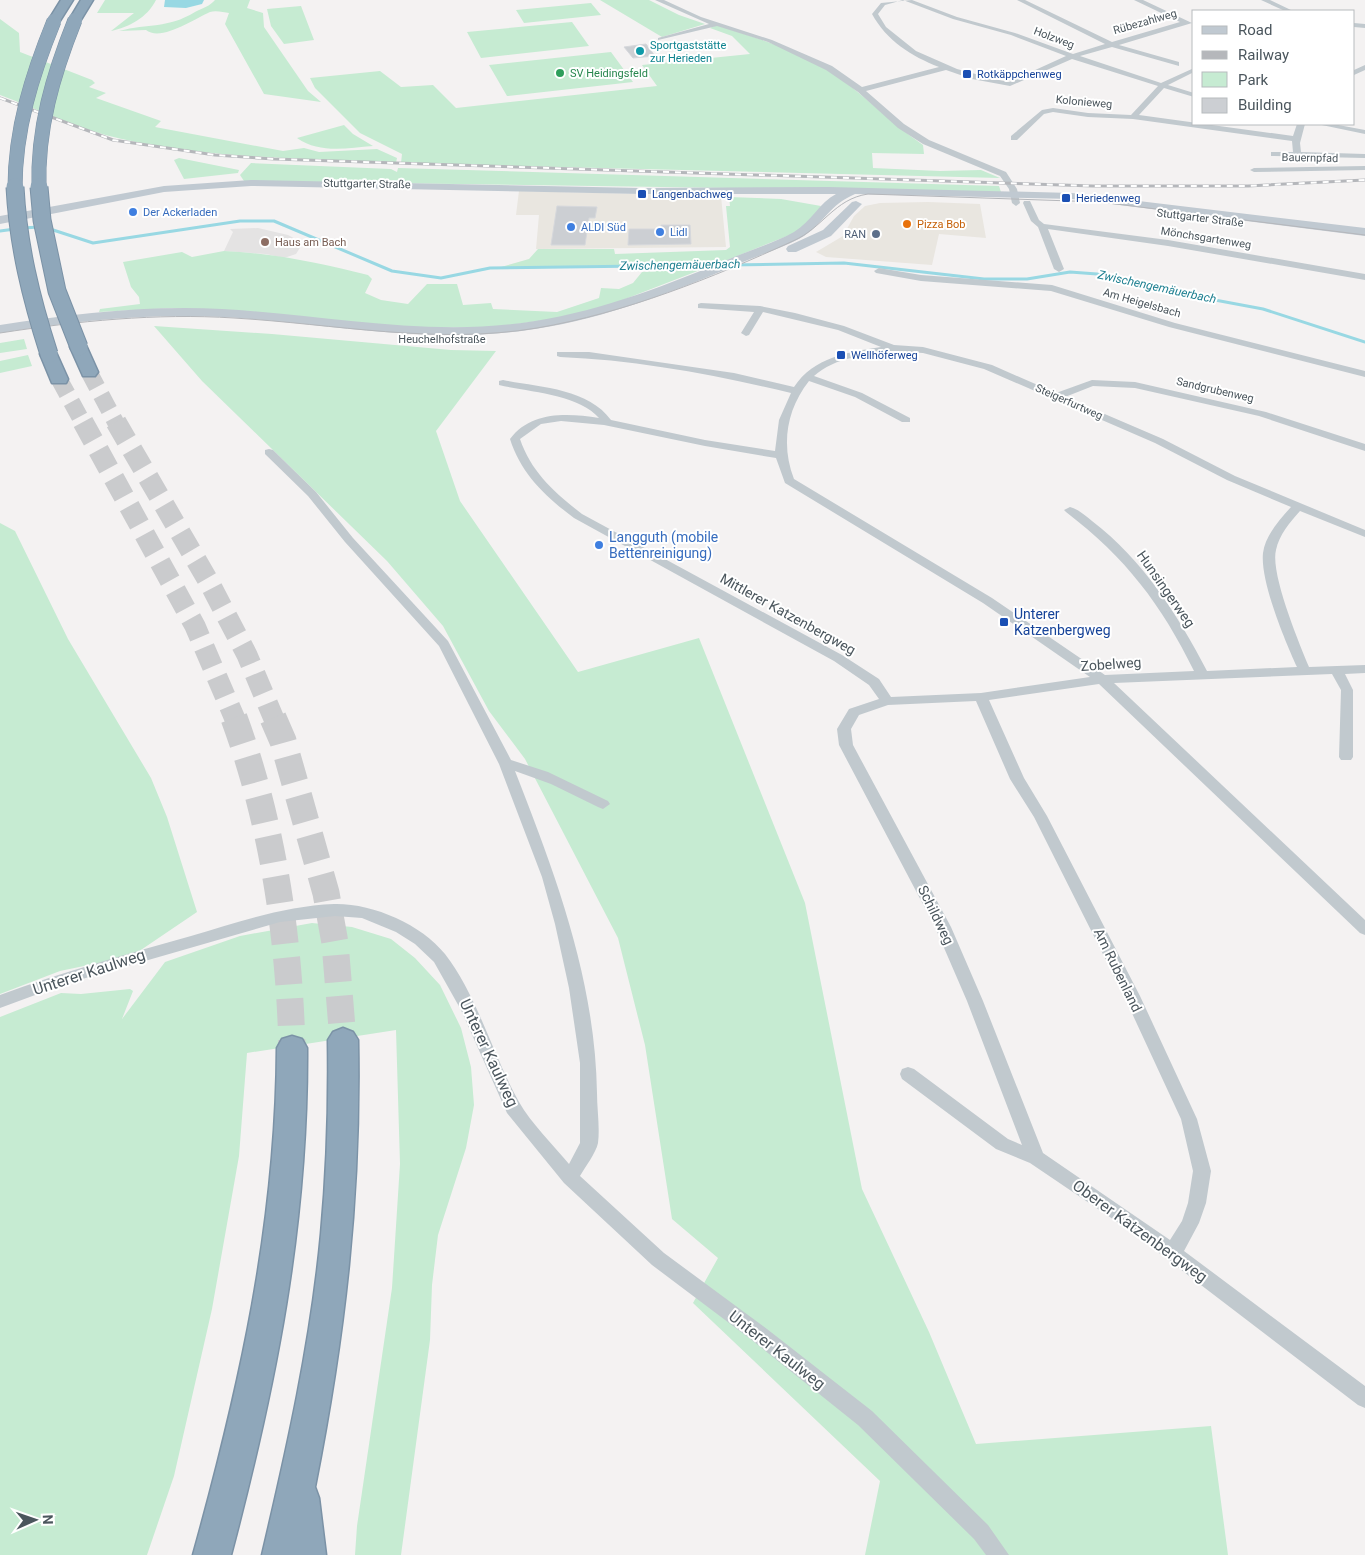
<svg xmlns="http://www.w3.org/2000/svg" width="1365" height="1555" font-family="Roboto,sans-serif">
  <rect width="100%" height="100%" fill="#f4f2f2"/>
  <path fill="#e9e6e0" d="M519 191 721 196 726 247 536 249 539 215H516Z
    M928 202 980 204 986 238 939 234 932 265 826 257 816 252 843 236 854 216 865 206 880 203Z"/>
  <path fill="#e4e3e3" d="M258 228 288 235 303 243 296 254 284 258 266 254 224 251 233 232 230 229Z"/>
  <path fill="#c6ebd2" d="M105 0H156C147 18 129 27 111 31L134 13H97Z
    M215 0H250L247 8 263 13 264 27 308 91 321 102 264 94 225 24 229 13C224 12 215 10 210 12 194 19 161 42 146 30L119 31C149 23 167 29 195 12 203 8 210 6 215 0Z
    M600 0H649L679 15 705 24 662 37Z
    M591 3 601 15 524 23 516 10Z
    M301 6 314 40 284 44 271 26 267 9Z
    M0 19 19 33 20 52 92 80 95 83 89 87 106 93 96 98 161 121 155 127 283 151 304 148 319 152 377 149 397 158 396 163C305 158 211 159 122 139 80 130 40 110 0 95Z
    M572 22 589 46 481 58 467 32Z
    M716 25C753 37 793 48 827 69 861 91 889 122 923 145L924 154 872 153 873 168 940 171 981 170 1000 178 401 163 402 154 360 133 315 88 310 78 380 71 401 87 433 85 456 108 657 86 642 65 750 54 732 36 710 28Z
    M611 52 633 82 507 96 489 65Z
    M344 125 353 134 373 146C347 148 320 154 297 138Z
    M179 158 239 170 238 173 184 179 174 160Z
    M251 163 391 169 397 172 398 168 999 186 1001 192 244 181 240 175Z
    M729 197 781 199 821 206 813 218 795 233 717 264 501 267 529 259 538 249H614L615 254 726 250 730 247 726 206H730Z
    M224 251C273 253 320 263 368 275L372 279 365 293 381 300 408 304 427 284H457L463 305 491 303 493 309 557 312 599 298 601 288 619 289 633 283 642 272 708 267 602 308 553 319 496 327 422 328 172 308 99 312 100 309 140 304 139 297 131 287 123 262 182 252 192 257Z
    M154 326 272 334 451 350 496 351 436 431 460 501 578 672 699 638 805 903 862 1189 929 1332 976 1444 1211 1426 1228 1555H865L880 1481 693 1303 718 1258 672 1219 645 1045 618 938 525 759 489 711 443 626 387 561 202 381Z
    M24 339 27 349 0 353V343Z
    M28 355 32 366 0 373V361Z
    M0 523 15 531 68 639 151 778 167 817 197 912 132 956 60 971 0 994Z
    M312 923 352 927 391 939 415 958 440 985 461 1028 471 1067 474 1105 466 1148 438 1235 432 1285 430 1340 401 1555H355L357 1526 392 1288 400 1164 396 1030 247 1053 239 1156 212 1309 174 1476 147 1555H0V1017L61 993 81 994 130 989 133 991 122 1019 165 962 240 936Z"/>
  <path fill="#98d8e3" d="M165 0H204L202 4 186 8 164 7Z"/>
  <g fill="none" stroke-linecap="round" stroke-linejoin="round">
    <path stroke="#98d8e3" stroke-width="3" d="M22 228 40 227
      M47 228 93 243 240 221H274L392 271 441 278 490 268 719 265
      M0 231 15 229
      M730 265 844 263 984 279H1027L1070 272 1097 274 1140 286 1263 309 1365 342"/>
  </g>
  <path fill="#cccfd3" stroke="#d6d8dc" d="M646 44 655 56 633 58 624 47Z
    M557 206 597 207 595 218H589L585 245H551Z
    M661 225H690L691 244 628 245 629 229H661Z"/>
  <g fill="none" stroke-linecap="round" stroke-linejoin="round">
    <path stroke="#cacbcd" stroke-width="17" stroke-dasharray="17 9" stroke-linecap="butt" d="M89 372 116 423
      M59 379 83 423"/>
    <path stroke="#cacbcd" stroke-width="21" stroke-dasharray="21 11" stroke-linecap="butt" d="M83 422 195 626 235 719
      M116 422 210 584 247 655 274 719"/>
    <path stroke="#cacbcd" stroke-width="27" stroke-dasharray="27 14" stroke-linecap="butt" d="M234 718C273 824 289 936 292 1048
      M273 718 283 741 326 893 335 943 343 1040"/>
    <g stroke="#7b92a6" stroke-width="3">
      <path id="highway" d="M61 0H73L58 24H50L48 21Z
        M81 0H93L79 23H71L69 20Z
        M79 342 85 343 98 372 95 376H83L70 347 73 343Z
        M49 349 55 350 68 379 66 383H52L40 354 43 350Z
        M343 1028 353 1032 358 1040C361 1196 345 1335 315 1487L319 1498 326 1555H262C287 1449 311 1342 321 1234 327 1169 329 1105 328 1040L333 1032Z
        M292 1036 302 1039 307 1048C308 1224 276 1385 231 1555H193C240 1386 276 1225 277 1048L282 1039Z"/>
    </g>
    <path fill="#c1c9ce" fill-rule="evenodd" d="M655 0H664L701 17 772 40 832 66 862 87 939 67C911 56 887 41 872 14L881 3 912 0 957 17 1015 33 1073 54 1105 44 1017 0H1025L1112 42 1180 22 1134 0H1143L1192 23 1119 45 1179 62V66L1112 47 1080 56 1161 83 1194 68V72L1168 85 1194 93V97L1164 88 1139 115 1293 136 1297 124H1305L1300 143 1301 152 1365 154V158L1274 156H1271V152H1293L1292 141 1133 119 1088 117 1053 112 1044 114 1017 140H1011V136L1042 110 1053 108 1088 113 1131 115 1158 86 1072 59 1010 86 972 79 946 70 866 91 904 124 929 140 1006 172 1017 189 1020 203 1016 206 1012 203 1009 189 1000 176 923 144 898 128 858 92 826 70 768 42 717 26 658 40V38L709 24ZM903 0 953 19 1011 35 1066 56 1009 82 994 79 957 69 916 51 886 27 878 14 885 5Z
      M1261 0H1270L1293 11H1285Z
      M1354 23 1365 24V28L1354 27Z
      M1365 65V70L1354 75V70Z
      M1317 124H1333L1365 130V134Z
      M1365 166V170L1254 172 1250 170 1254 168Z
      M1024 201H1030L1039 220 1044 224 1168 240 1365 274V280L1168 246 1048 229 1064 269 1059 272 1054 269 1038 227 1031 221 1023 203Z
      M879 268 921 275 1052 285 1175 323 1365 371V377L1169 327 1051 291 921 281 876 273 874 271Z
      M701 303 760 306 795 313 844 326 894 345 923 347 992 365 1056 393 1092 380 1135 382 1266 412 1365 444V451L1259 416 1135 388 1093 386 1065 397 1163 439 1235 476 1365 530V537L1300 511C1290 522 1279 535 1276 550 1270 573 1299 643 1309 667L1365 665V673L1345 674 1353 690V757L1351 760H1341L1339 757 1341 690 1332 674 1114 683 1365 920V935L1360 933 1099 684 989 700 1024 778 1047 816 1140 996 1197 1119 1211 1171 1206 1203 1199 1223 1184 1251 1365 1386V1408L1358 1405 1129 1230 1030 1163 996 1149 902 1079 900 1074 902 1069 908 1067 914 1069 1008 1139 1022 1145 967 1001 935 927 839 745 837 729 849 709 879 699 869 685 834 661 574 518C546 497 521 474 510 439 531 411 567 413 599 418 579 394 528 392 499 385V381L503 380C538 387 588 388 611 420L705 440 775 451 779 420 791 393C717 375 636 360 560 357L557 356V352H589L734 373 794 387C814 357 848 352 881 347L838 330 763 312 749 335 746 336 741 333 754 312 698 308V304ZM893 351 923 353 984 369 1155 443 1227 480 1291 507C1280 519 1265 536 1263 553 1260 581 1285 641 1297 667L1207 671C1178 615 1143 560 1092 521 1086 516 1078 509 1070 507L1064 510 1066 512C1126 558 1161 604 1194 671L1105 675 992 598 794 479C781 446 786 410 809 381L855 397 902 422H910V418L862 393 814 376C835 357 866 355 893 351ZM561 421 604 425 705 446 776 458 785 483 983 603 1090 677 981 693 891 697 879 679 842 655 582 514C555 493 531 472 520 439L541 424ZM976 701 1010 779 1034 817 1124 996 1181 1119 1193 1171 1188 1203 1182 1221 1170 1240 1043 1153 983 1001 951 927 853 745 851 729 859 715 888 705Z
      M269 449 273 450 316 492 353 538 448 641 511 760 548 772 608 801 610 804 603 809 598 807 551 784 515 771C556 876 595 979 597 1093 597 1109 600 1127 598 1143 596 1153 585 1167 580 1176L664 1253 767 1329 872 1411 988 1525 1009 1555H986L974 1539 858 1425 753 1341 652 1265 564 1183 507 1113 461 1010 434 962 415 944 396 932 362 918 335 916 280 922 65 984 0 1008V995C63 972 127 954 191 936 238 922 285 906 334 904 372 903 421 924 445 954 478 997 493 1056 519 1102 531 1123 553 1145 569 1164L580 1143V1063L569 988 555 924 542 877 499 764 439 646 345 542 308 496 265 454V450Z"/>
    <path fill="#c0c9d1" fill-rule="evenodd" d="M251 180 641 188 829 187 1072 193 1365 228V236L1072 199 855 194C829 205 825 222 804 236 786 247 762 254 743 262 676 291 607 318 535 329 430 346 327 323 223 317 148 313 74 321 0 333V325C73 314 147 305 222 309 326 315 431 338 535 321 604 310 670 284 734 257 754 249 776 242 794 232 811 222 819 203 836 194H641L251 186 164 192 0 224V216L164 186Z
      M856 201 862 204 860 206 831 236 796 252H788L786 249 788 246 823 230 852 202Z"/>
    <use href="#highway" fill="#8fa7ba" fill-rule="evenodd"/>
    <path stroke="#b5b7bb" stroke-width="1" d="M0 333C78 321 156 313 234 318 335 324 436 345 537 328 625 313 712 278 793 241 823 228 834 199 868 194L1100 202 1365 235"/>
    <g stroke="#b5b7bb" stroke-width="3">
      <path id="rail" d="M0 98 113 140 215 155 274 159 1093 186H1248L1365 180"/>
    </g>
    <use href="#rail" stroke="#fff" stroke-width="2" stroke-dasharray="6" stroke-linecap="butt"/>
    <g stroke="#7b92a6" stroke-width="15" stroke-linecap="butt">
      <path id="highway-bridge-far1" d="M15 188C15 129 32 75 54 21
        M39 188C37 129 53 75 75 20"/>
    </g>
    <g stroke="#7b92a6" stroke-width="19" stroke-linecap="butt">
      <path id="highway-bridge" d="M15 187C18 245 31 298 49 354
        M39 187 42 220 57 291 79 347"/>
    </g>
    <use href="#highway-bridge-far1" stroke="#8fa7ba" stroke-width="14"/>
    <use href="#highway-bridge" stroke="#8fa7ba" stroke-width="17"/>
  </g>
  <circle fill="#0f9aa8" stroke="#fff" stroke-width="2" cx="640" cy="51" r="5"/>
  <circle fill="#2e9e5b" stroke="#fff" stroke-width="2" cx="560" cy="73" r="5"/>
  <g fill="#1a4fb4" stroke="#fff" stroke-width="2">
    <rect x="962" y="69" width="10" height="10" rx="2.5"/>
    <rect x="637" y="189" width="10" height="10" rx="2.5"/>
    <rect x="1061" y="193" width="10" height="10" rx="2.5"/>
    <rect x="836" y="350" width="10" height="10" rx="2.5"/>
    <rect x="999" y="617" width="10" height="10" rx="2.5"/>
  </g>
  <g fill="#3f7fe0" stroke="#fff" stroke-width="2">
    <circle cx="133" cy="212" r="5"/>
    <circle cx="571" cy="227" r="5"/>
    <circle cx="660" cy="232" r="5"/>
    <circle cx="599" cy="545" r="5"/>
  </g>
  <circle fill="#e8710a" stroke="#fff" stroke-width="2" cx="907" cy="224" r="5"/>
  <circle fill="#5c6f8a" stroke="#fff" stroke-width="2" cx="876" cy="234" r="5"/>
  <circle fill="#8d6e63" stroke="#fff" stroke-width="2" cx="265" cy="242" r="5"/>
  <g text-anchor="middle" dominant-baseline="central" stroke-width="4" stroke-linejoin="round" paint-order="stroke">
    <g font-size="11" fill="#4b565d" stroke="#fff">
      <text transform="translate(1145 22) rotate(-16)">Rübezahlweg</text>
      <text transform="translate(1054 38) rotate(21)">Holzweg</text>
      <text transform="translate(1084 102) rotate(5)">Kolonieweg</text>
      <text transform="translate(1310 158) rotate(1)">Bauernpfad</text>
      <text transform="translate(367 184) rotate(1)">Stuttgarter Straße</text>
      <text transform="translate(1200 218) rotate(7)">Stuttgarter Straße</text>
      <text transform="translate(1206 238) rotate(9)">Mönchsgartenweg</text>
      <text transform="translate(1142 303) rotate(16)">Am Heigelsbach</text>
      <text x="442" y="339">Heuchelhofstraße</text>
      <text transform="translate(1215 390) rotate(13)">Sandgrubenweg</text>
      <text transform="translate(1069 402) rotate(24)">Steigerfurtweg</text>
    </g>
    <g font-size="11" fill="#0d838f" stroke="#fff" text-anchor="start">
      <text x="650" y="45">Sportgaststätte<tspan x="650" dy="13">zur Herieden</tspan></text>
    </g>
    <g font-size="11" fill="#27864d" stroke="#fff" text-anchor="start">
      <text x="570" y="73">SV Heidingsfeld</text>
    </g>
    <g font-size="11" fill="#164399" stroke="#fff" text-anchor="start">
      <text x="977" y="74">Rotkäppchenweg</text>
      <text x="652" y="194">Langenbachweg</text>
      <text x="1076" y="198">Heriedenweg</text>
      <text x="851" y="355">Wellhöferweg</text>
    </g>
    <g font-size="11" fill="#366cbe" stroke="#fff" text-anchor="start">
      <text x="143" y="212">Der Ackerladen</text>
      <text x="581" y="227">ALDI Süd</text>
      <text x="670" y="232">Lidl</text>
    </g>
    <g font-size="11" fill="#c56008" stroke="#fff" text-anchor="start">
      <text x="917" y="224">Pizza Bob</text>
    </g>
    <g font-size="11" fill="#4e5e75" stroke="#fff" text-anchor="end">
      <text x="866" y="234">RAN</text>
    </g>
    <g font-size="11" fill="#785e54" stroke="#fff" text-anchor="start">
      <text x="275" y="242">Haus am Bach</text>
    </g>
    <g font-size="12" font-style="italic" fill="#1c7f90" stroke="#fff">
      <text transform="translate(680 265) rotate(-1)">Zwischengemäuerbach</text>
      <text transform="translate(1157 287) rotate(12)">Zwischengemäuerbach</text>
    </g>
    <g font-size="14" fill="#366cbe" stroke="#fff" text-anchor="start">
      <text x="609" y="537">Langguth (mobile<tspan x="609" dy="16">Bettenreinigung)</tspan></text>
    </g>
    <g font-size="14" fill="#4b565d" stroke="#fff">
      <text transform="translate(1166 589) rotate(55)">Hunsingerweg</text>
      <text transform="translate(788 614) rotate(29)">Mittlerer Katzenbergweg</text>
      <text transform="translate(1111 664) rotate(-4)">Zobelweg</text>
      <text transform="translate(936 915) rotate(64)">Schildweg</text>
      <text transform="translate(1118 970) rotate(64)">Am Rubenland</text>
    </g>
    <g font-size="14" fill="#164399" stroke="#fff" text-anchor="start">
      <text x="1014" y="614">Unterer<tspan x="1014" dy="16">Katzenbergweg</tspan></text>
    </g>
    <g font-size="16" fill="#4b565d" stroke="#fff">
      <text transform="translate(89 972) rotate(-18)">Unterer Kaulweg</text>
      <text transform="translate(489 1053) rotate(65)">Unterer Kaulweg</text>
      <text transform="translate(1140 1231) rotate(36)">Oberer Katzenbergweg</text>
      <text transform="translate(777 1350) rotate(38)">Unterer Kaulweg</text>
    </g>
  </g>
  <rect x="1192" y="10" width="162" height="115" fill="#ffffff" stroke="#b7bbbe"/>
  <rect x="1202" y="26" width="25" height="8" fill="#c0c9d1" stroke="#b7bbbe"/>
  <text x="1238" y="35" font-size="15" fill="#4b565d">Road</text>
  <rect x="1202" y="51" width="25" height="8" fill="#b5b7bb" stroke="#b7bbbe"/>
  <text x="1238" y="60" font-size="15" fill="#4b565d">Railway</text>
  <rect x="1202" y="72" width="25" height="15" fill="#c6ebd2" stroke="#b7bbbe"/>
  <text x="1238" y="85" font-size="15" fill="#4b565d">Park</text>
  <rect x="1202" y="98" width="25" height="15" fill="#cccfd3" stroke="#b7bbbe"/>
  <text x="1238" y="110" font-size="15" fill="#4b565d">Building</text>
  <g transform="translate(35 1520) rotate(88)" stroke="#ffffff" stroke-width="4" paint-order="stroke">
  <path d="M0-4L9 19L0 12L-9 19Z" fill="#4b565d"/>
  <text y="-8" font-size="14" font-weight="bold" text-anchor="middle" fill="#4b565d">N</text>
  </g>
</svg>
